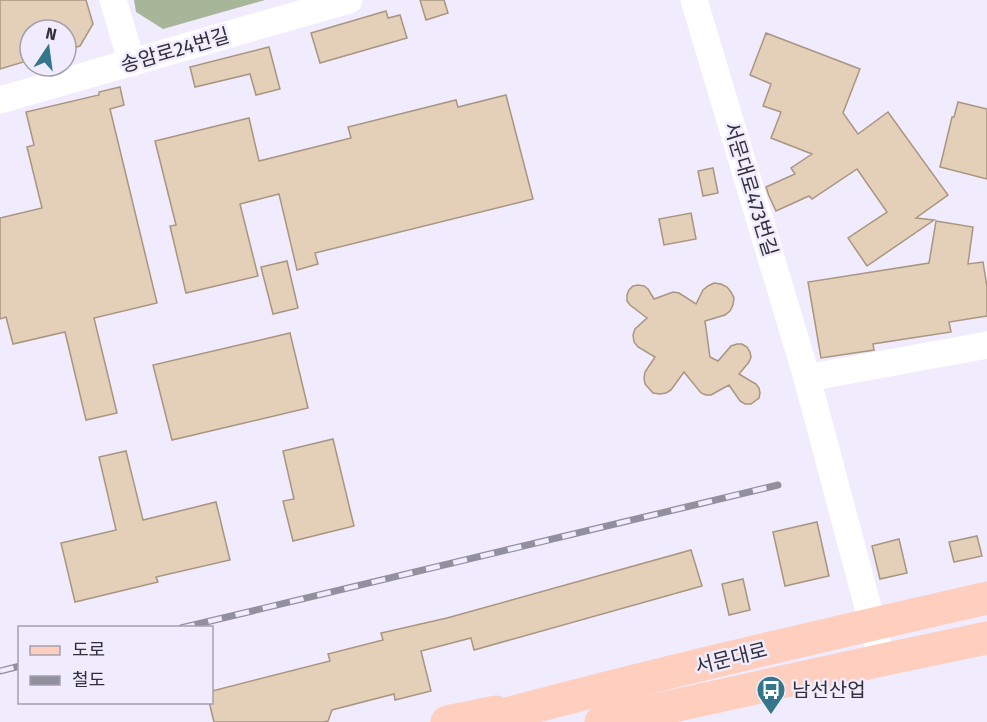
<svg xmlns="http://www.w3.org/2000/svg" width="987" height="722" font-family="'Fira Sans','Noto Sans KR',sans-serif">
  <rect width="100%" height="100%" fill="#f0ecfd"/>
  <path fill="#a7b699" d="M134 0H265L163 29 136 12Z"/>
  <path fill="#e4cfb8" stroke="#a99580" stroke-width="1.5" d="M0 0H86L93 24 80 46 66 50V30H30V60L0 69Z
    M420 0H444L448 13 426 20Z
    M386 11 388 18 400 15 407 38 320 63 311 33Z
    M766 33 860 69 843 113 858 134 888 112 948 195 916 218 934 220 867 266 848 238 887 212 857 169 812 199 809 196 776 211 769 196 766 187 795 174 791 168 812 154 771 138 781 112 763 106 771 84 750 75Z
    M269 47 280 89 256 95 250 74 195 87 190 67Z
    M120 87 124 105 110 109 157 303 94 318 117 413 86 420 65 332 13 344 6 317 0 319V218L42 208 27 147 34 145 26 112 99 95V92Z
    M506 95 533 199 315 253 318 264 297 270 279 194 240 204 258 276 186 293 170 226 176 225 155 141 249 118 259 161 351 138 348 127 456 100 458 107Z
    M958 102 987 109V179L940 167 952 117H954Z
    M713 168 718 193 703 196 698 171Z
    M691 213 696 239 664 245 659 219Z
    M936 221 973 227 968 264 983 262 987 287V316L949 322 951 332 873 344 874 350 821 358 808 282 929 263Z
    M287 261 298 308 273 314 261 267Z
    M714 283 721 284 727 287 731 292 734 298 733 305 730 311 725 315 705 321 710 357 718 361 731 346 737 344H742L747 347 750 352 751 357 749 362 739 374 756 384 759 388 760 393 759 398 751 404H745L740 401 729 385 711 395H706L701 393 684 372 671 390 666 393 660 394 653 393 645 384 644 378 645 372 655 357 638 347 634 342 633 335 635 329 647 318 630 305 627 301V295L629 290 633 286 638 285 644 286 648 289 654 299 673 292 679 293 696 304 703 290 708 286Z
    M290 333 308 408 172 440 153 365Z
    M333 439 354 526 293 541 283 501 294 499 283 451Z
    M126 451 143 520 216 502 230 560 156 577 158 582 75 602 61 543 116 530 99 457Z
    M817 522 829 576 785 586 773 532Z
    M977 536 982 556 954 562 949 542Z
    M899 539 907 573 880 579 872 546Z
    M691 550 702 586 474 650 471 638 421 651 431 691 395 700 394 694 332 710 328 721 323 722H214L209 702H212V691L330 661 328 654 383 640 381 633 447 618Z
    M743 579 750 610 729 615 722 584Z"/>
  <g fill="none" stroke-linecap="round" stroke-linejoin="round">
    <path stroke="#fff" stroke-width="27" d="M113 0 132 63
      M694 0 807 378 882 660
      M0 100 349 0
      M807 378 987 345"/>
    <path stroke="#fecfbe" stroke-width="33" d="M447 722 496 712
      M477 722C646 676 816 637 987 598
      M601 722 882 660 987 638"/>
    <g stroke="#93909e" stroke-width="7">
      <path id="rail" d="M181 628 778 485
        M0 671 20 666"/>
    </g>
    <use href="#rail" stroke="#f0ecfd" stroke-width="4.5" stroke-dasharray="14" stroke-linecap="butt"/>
  </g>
  <defs>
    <g id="bus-pin" transform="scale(1.5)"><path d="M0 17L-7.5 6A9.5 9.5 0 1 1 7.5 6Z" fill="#36768a" stroke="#f0ecfd"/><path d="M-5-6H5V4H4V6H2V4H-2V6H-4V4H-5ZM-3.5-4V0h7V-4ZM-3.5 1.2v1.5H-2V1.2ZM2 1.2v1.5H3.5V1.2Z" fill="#fff"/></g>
  </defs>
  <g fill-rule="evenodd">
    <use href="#bus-pin" x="771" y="690"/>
  </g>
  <g text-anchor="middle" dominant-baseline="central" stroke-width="5" stroke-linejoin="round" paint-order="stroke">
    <g font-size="20" fill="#312f39" stroke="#f0ecfd">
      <text transform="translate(175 50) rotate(-16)">송암로24번길</text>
      <text transform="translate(751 189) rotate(73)">서문대로473번길</text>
      <text transform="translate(731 658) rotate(-14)">서문대로</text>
    </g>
    <g font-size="20" fill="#312f39" stroke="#f0ecfd" text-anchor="start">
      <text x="792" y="690">남선산업</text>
    </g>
  </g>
  <rect x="18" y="626" width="195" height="78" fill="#f0ecfd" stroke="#a4a0af" stroke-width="1.5"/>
  <rect x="30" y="646" width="30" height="9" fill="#fecfbe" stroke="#a4a0af" stroke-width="1.5"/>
  <text x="72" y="656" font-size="18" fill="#312f39">도로</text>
  <rect x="30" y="676" width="30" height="9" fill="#93909e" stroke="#a4a0af" stroke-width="1.5"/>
  <text x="72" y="686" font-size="18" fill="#312f39">철도</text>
  <g transform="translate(48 48) rotate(13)"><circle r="28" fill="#f0ecfd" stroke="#a4a0af" stroke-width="1.5"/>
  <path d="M0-4.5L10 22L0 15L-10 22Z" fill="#36768a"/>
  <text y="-9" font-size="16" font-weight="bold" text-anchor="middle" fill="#312f39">N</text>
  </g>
</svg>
